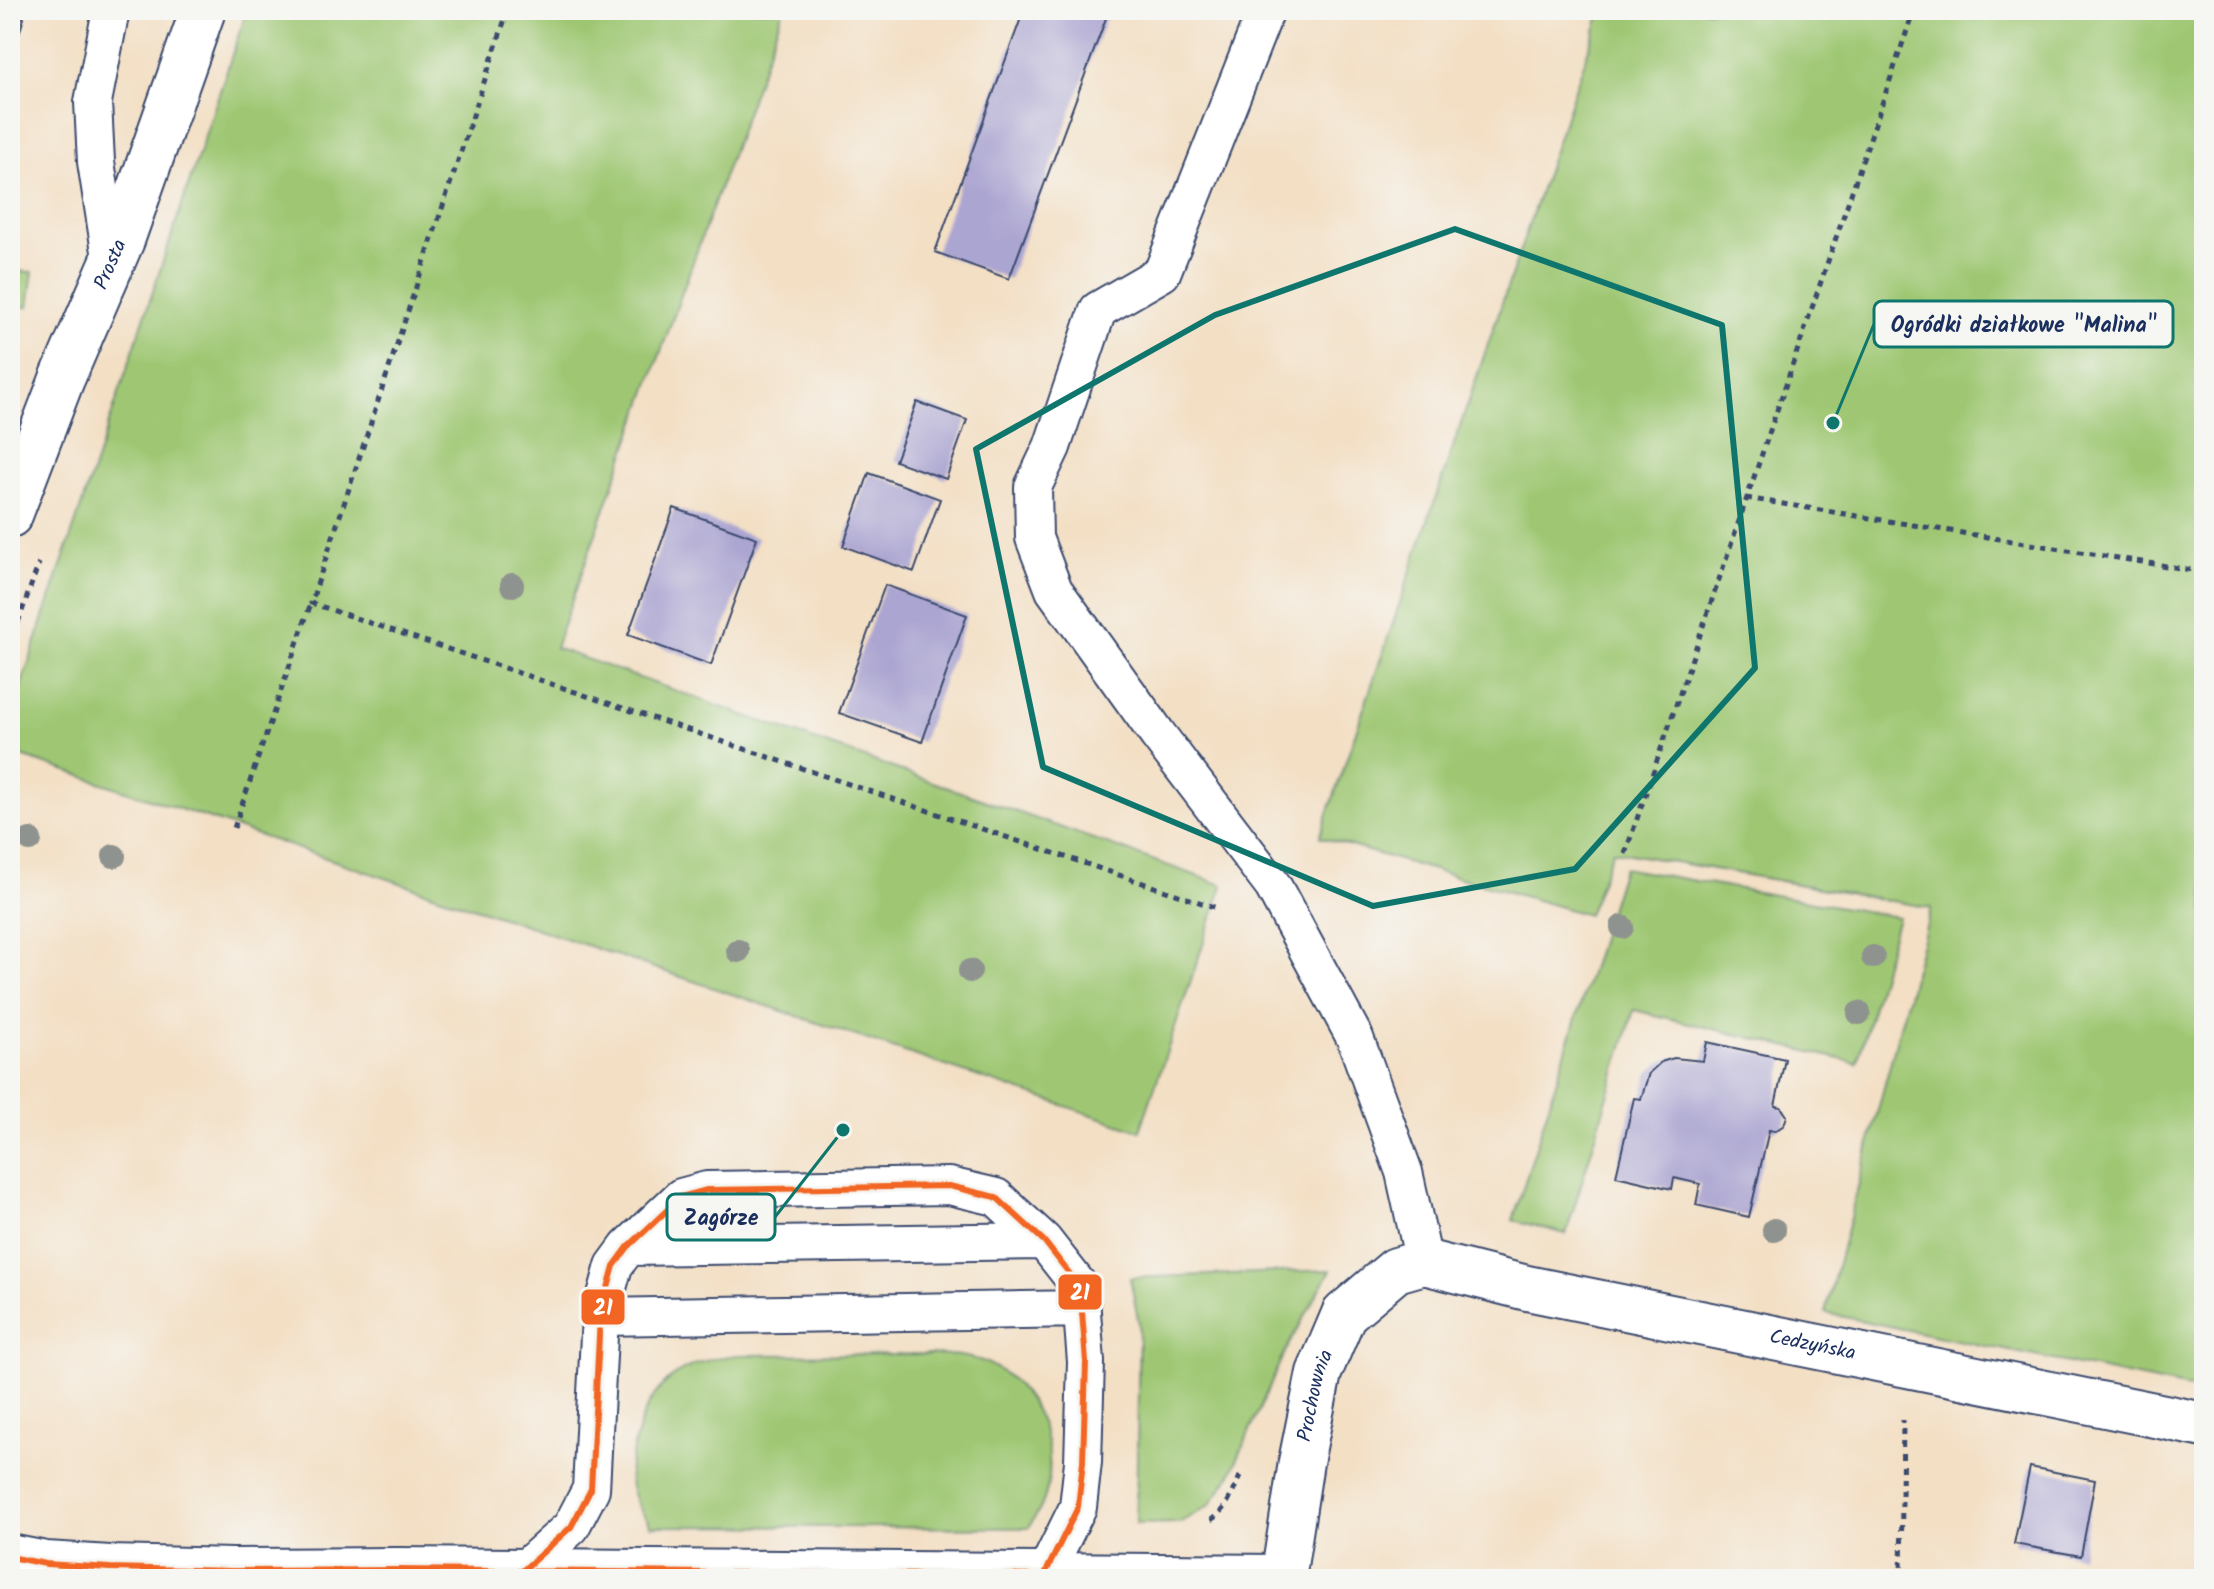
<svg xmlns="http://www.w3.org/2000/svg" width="2214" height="1589" font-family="Kalam,sans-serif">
  <rect width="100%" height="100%" fill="#f6f6f2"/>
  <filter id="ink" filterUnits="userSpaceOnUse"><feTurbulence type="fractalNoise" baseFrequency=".0125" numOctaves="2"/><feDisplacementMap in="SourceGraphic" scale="16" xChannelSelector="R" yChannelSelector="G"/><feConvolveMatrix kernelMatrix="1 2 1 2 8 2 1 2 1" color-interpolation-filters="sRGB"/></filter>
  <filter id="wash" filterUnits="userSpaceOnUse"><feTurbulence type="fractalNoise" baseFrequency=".006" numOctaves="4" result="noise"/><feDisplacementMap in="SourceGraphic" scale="32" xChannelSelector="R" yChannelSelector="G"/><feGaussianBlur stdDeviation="1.8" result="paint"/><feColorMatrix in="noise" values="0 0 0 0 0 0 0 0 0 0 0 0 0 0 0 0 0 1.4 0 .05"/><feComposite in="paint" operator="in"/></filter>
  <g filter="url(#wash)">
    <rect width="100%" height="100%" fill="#f3dfc4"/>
    <path fill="#9fc773" stroke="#5d7b68" stroke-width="2" d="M247 10H783L555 648 1223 885 1140 1131 10 752V719Z
      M1602 10H2204V1391L1825 1313 1931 908 1613 851 1588 915 1320 837Z
      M10 271 33 272 28 307H10Z
      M1623 868 1898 917 1857 1063 1634 1010 1566 1234 1513 1220Z
      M1331 1270 1284 1353 1230 1476 1210 1505 1179 1523 1136 1524 1139 1324 1130 1278Z
      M927 1354C945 1354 964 1355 982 1361 1036 1382 1065 1454 1041 1507 1038 1514 1032 1521 1028 1528L651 1526C642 1512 632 1498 630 1481 628 1466 633 1452 636 1438 650 1382 683 1360 739 1355Z"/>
    <g id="blocks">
      <path fill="#aba5d1" d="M1024 10H1109L1009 279 935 252Z
        M10 13 24 18 17 40 10 38Z
        M917 402 967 420 946 479 895 461Z
        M869 473 940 499 914 572 843 546Z
        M674 508 757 538 711 665 628 635Z
        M885 585 967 615 922 742 839 713Z
        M1707 1042 1785 1059 1775 1106 1781 1107 1787 1116 1784 1125 1775 1131 1769 1130 1749 1217 1696 1205 1700 1184 1674 1178 1672 1189 1616 1176 1634 1098 1641 1099 1649 1073 1661 1062 1674 1058 1703 1061Z
        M2030 1467 2095 1480 2081 1556 2014 1544Z"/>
    </g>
  </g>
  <g filter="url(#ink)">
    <use href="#blocks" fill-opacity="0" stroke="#3b496d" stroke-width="2"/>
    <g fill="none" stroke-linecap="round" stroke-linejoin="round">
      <g stroke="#3b496d" stroke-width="40">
        <path id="lane" d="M111 10 93 102 96 162 112 264
          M1266 10 1162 273 1098 310 1052 447 1033 487 1034 538 1054 590 1158 735 1273 886 1355 1038 1404 1172 1424 1262
          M628 1247 1044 1241
          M600 1317 1081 1309
          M521 1572 571 1527 591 1489 600 1317 614 1266 628 1247 681 1197 707 1190 949 1186 996 1197 1044 1241 1080 1287 1086 1362 1083 1462 1078 1507 1044 1576"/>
      </g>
      <g stroke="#3b496d" stroke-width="48">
        <g id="street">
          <path id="s1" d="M10 515 62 379 122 240 203 10"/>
          <path d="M10 1557 46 1564 110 1568 233 1571 397 1570 1283 1577"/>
          <path id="s2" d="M1283 1579 1301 1462 1319 1373 1344 1314 1396 1270 1424 1262 1527 1288 2204 1425"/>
        </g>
      </g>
      <path stroke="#3b496d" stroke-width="5" stroke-dasharray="6 6" stroke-linecap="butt" d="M508 10 311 603 1217 908
        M1746 498 2204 572
        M10 645 39 563
        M234 828 311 603
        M1625 854 1914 10
        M1211 1520C1226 1510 1233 1493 1240 1476
        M1901 1579 1903 1420"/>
      <use href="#lane" stroke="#fff" stroke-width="36"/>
      <use href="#street" stroke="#fff" stroke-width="44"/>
      <g stroke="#f6f6f2" stroke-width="12">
        <path id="bus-1" d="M10 1557 46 1564 110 1568 233 1571 397 1570 1044 1576
          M521 1572 571 1527 591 1489 600 1317 614 1266 628 1247 681 1197 707 1190 949 1186 996 1197 1044 1241 1080 1287 1086 1362 1083 1462 1078 1507 1044 1576"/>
      </g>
      <use href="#bus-1" stroke="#f26522" stroke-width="6"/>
    </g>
    <g fill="#8e938f">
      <circle cx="512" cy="585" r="12"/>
      <circle cx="30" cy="840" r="12"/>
      <circle cx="114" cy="856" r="12"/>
      <circle cx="1622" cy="927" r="12"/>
      <circle cx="738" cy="951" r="12"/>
      <circle cx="1873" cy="957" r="12"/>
      <circle cx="970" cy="971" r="12"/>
      <circle cx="1859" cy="1013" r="12"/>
      <circle cx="1774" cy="1230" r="12"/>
    </g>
  </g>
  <path fill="none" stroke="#0f766e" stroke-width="6" stroke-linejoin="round" d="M1455 229 1722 325 1755 668 1575 869 1373 906 1043 767 976 449 1215 315Z"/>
  <g text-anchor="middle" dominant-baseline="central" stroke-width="8" stroke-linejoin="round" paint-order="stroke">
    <g font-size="20" fill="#1b2f5e" stroke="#f6f6f2">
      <text stroke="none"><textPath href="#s1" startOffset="270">Prosta</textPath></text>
      <text stroke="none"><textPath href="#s2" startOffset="768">Cedzyńska</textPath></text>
      <text stroke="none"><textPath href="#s2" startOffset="186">Prochownia</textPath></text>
    </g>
  </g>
  <path fill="none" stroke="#0f766e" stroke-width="3" d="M1833 423L1874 324M843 1130L775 1217"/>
  <g fill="#0f766e" stroke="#f6f6f2" stroke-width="3">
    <circle cx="1833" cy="423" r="8"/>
    <circle cx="843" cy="1130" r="8"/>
  </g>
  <g fill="#f6f6f2" stroke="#0f766e" stroke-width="3">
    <rect x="1874" y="301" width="299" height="46" rx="8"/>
    <rect x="667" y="1194" width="108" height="46" rx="8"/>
  </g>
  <g font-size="22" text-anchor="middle" font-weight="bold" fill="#1b2f5e">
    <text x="2024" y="332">Ogródki działkowe "Malina"</text>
    <text x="721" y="1225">Zagórze</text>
  </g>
  <g stroke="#f6f6f2" stroke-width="3">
    <rect x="1057" y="1273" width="46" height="38" rx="8" fill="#f26522"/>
    <rect x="580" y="1288" width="46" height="38" rx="8" fill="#f26522"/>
  </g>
  <g font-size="22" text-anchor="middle" font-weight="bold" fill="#fff">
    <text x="1080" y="1300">21</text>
    <text x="603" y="1315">21</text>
  </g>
  <rect width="2214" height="1589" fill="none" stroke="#f6f6f2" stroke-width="40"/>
</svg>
